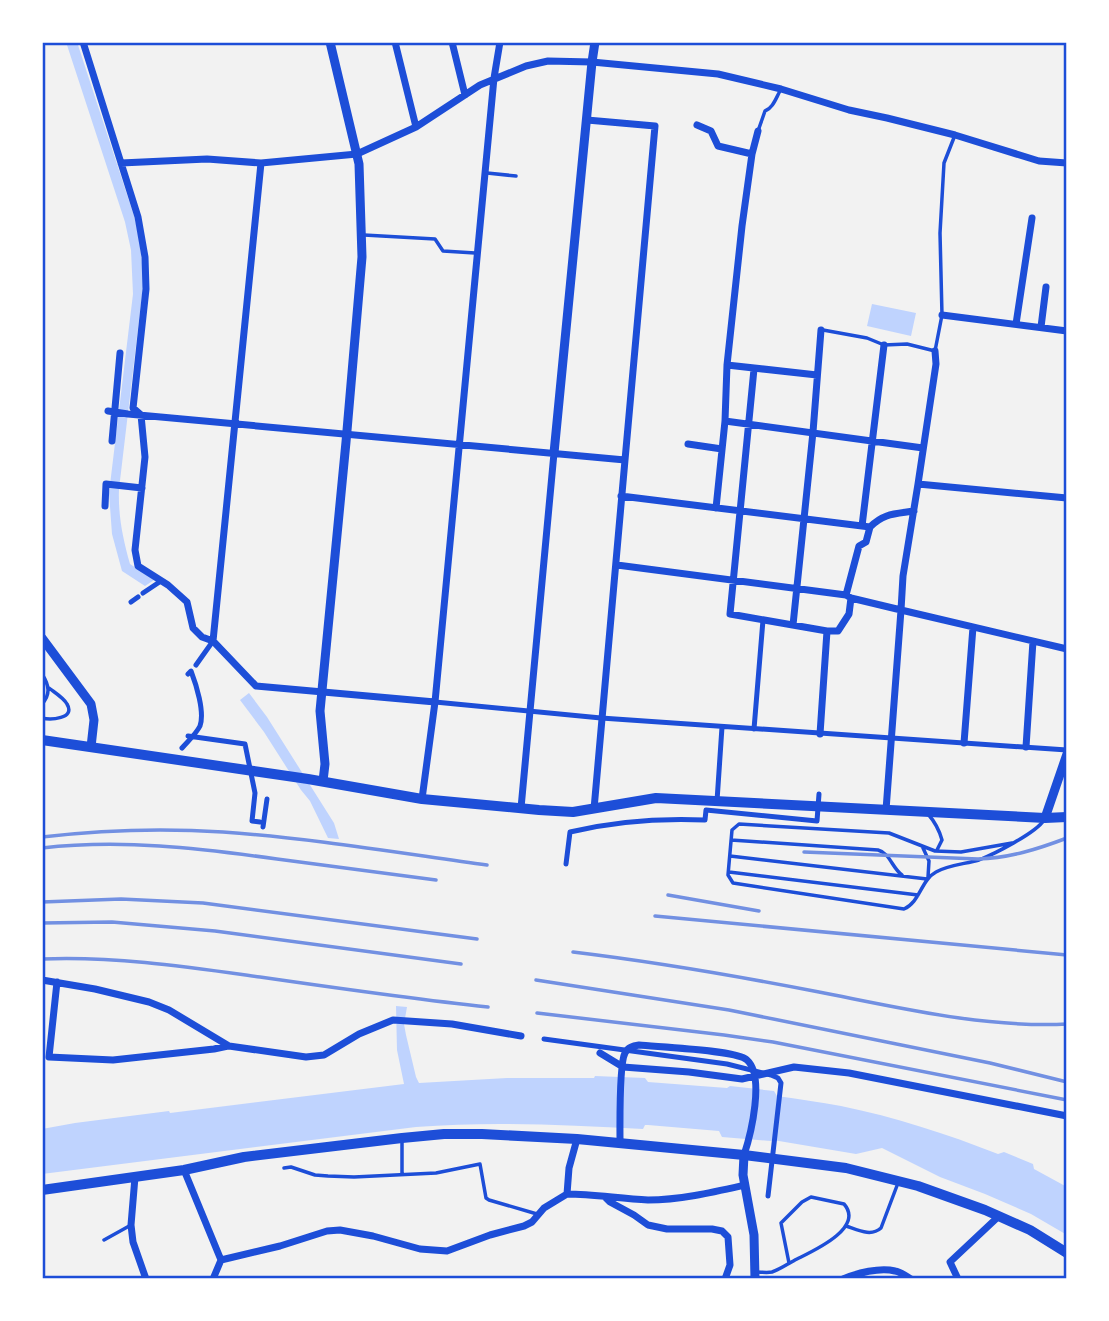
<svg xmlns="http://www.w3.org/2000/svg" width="1109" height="1321" font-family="Figtree,sans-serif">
  <rect width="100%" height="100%" fill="#f2f2f2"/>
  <path fill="#bfd3fe" d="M66 42H77L135 219C140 242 143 263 143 286L119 489C118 516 123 539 130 564L154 580 145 586 122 571 112 534 109 493 133 294 131 250 125 222Z
    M872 304 916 313 911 336 867 326Z
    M249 693 267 717 334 823 339 839 328 838 310 801 301 790 264 732 240 700Z
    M396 1006 407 1007 404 1024 406 1035 416 1077 419 1083 507 1078H594L595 1076 645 1078 648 1082 727 1088 730 1086 774 1091 777 1096C798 1099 820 1102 841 1106 895 1117 947 1134 998 1154L1004 1152 1033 1164 1034 1169 1067 1187V1235L1031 1214 985 1194 940 1177 882 1148 856 1154 773 1140 771 1141 722 1137 719 1131 648 1125H645L643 1129C567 1125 492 1121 416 1127L42 1174V1129L75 1123 169 1111 170 1113 404 1084 397 1050Z"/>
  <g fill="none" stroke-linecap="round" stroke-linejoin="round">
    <path stroke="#1d4ed8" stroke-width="3.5" d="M758 131 765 111C773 108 776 98 780 91
      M487 173 516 176
      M364 235 435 239 443 251 475 253
      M823 330 867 338 884 345 907 344 935 351 942 315 940 233 944 163 955 135
      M42 674C49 685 51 694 42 704
      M42 718C50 720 76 719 67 704 64 698 54 692 49 688
      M928 814C935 822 939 829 942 840L937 850
      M731 840 878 850C890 853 892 868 902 875
      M1012 843 961 852 935 851 889 833 739 824 732 830 728 875 733 883 904 909C920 902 921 880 936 872 948 865 965 864 979 860 994 854 1036 833 1044 820
      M923 848 929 861 928 877
      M730 856 927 879
      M729 872 918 895
      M402 1139V1175
      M284 1168 291 1167 315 1175 328 1176 354 1177 436 1173 480 1164 486 1198 489 1200 537 1214
      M846 1226C858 1230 871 1237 881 1228L898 1183
      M104 1240 131 1225
      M756 1272C761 1272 767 1273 772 1272 781 1269 789 1263 797 1259 813 1251 865 1228 844 1204L811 1197 802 1202 781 1223 789 1263"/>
    <path stroke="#1d4ed8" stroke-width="5" d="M143 593 161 581
      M131 602 138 597
      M196 665 213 641
      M435 702 601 718 1067 750
      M754 729 763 620
      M188 736 245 744 255 793 252 821 260 822
      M182 748C188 741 196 734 200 726 205 712 196 684 191 671L188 674
      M717 801 722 727
      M263 827 267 799
      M566 864 570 832C616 821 658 818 705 820L706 810 817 821 819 794
      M544 1039 727 1064 771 1075 778 1078 781 1083 768 1196"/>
    <path stroke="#1d4ed8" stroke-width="7" d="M83 42 138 217 145 257 146 289 133 408 141 415 145 457 135 550 138 566 168 585 187 602 193 628 202 637 213 641 256 686 435 702
      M395 42 416 127
      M452 42 465 95
      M587 120 655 126 625 460
      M697 125 711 131 718 146 752 154
      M121 163 207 159 261 163 357 154 416 127 480 85 526 66 548 61 592 62 718 74 781 89 849 110 887 118 955 135 1039 161 1067 163
      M942 315 1067 331
      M1016 324 1032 218
      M1041 327 1046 287
      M727 365 817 375
      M754 369 730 614 827 631H838L849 614 851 598
      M108 411 128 414 625 460 594 809
      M725 421 923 448
      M112 441 120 353
      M688 444 722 449
      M918 484 936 364 935 351
      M621 496 870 527C884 513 895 514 914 511
      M105 506 106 484 142 488
      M716 508 725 421 727 365 742 226 752 154 758 131
      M862 526 884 345
      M617 565 846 595 851 598 901 610 903 576 918 484 1067 498
      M846 595 859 546 866 542 870 527
      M793 625 813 432 821 330
      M213 641 261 163
      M820 734 827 631
      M964 743 973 627
      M1026 747 1033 641
      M422 799 435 702 494 78 500 42
      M521 808 554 453
      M886 810 901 610 1067 649
      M42 980 95 989 149 1002 169 1010 229 1046 306 1057 324 1055 359 1034 393 1020 452 1024 521 1036
      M57 982 49 1057 113 1060 214 1049 228 1046
      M600 1053 623 1067 689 1072 742 1079 794 1067 849 1073 1067 1116
      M620 1142C620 1126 619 1064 625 1053 628 1047 633 1046 639 1045 658 1047 737 1050 747 1060 765 1076 751 1134 744 1155
      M184 1170 221 1260
      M135 1177 131 1225 133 1242 146 1279
      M567 1194C594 1194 621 1199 648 1200 680 1200 714 1192 745 1185
      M605 1197 610 1202 634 1215 648 1225 667 1229H712L722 1231 728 1237 730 1265 725 1279
      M213 1279 221 1260 280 1246 327 1231 340 1230 373 1236 420 1249 447 1251 490 1235 524 1226 532 1222 544 1208 567 1194 569 1168 577 1139
      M843 1279C857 1273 880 1267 895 1271 901 1272 906 1276 911 1279
      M958 1279 950 1262 999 1216"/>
    <path stroke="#1d4ed8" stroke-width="9" d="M554 453 592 62 595 42
      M42 638 91 704 94 720 91 747
      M323 781 325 764 320 711 346 442 362 257 359 164 330 42
      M1045 818 1067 754
      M744 1155 743 1175 754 1235 755 1279"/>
    <path stroke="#1d4ed8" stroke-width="10" d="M42 740 308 779 422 799 539 810 573 812 656 798 1045 818 1067 817
      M42 1190 184 1170 244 1157 402 1138 444 1134H482L577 1139 744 1155 846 1168 918 1186 985 1210 1030 1230 1067 1253"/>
    <path stroke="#7290e2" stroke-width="3.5" d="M42 837C101 830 163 828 223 832 311 838 400 853 487 865
      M42 848C121 839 198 848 277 859 330 866 383 873 436 880
      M804 852 978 859C1010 858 1038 849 1067 838
      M668 895 759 911
      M42 902 121 899 203 903 477 939
      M655 916 1067 955
      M42 923 112 922 215 931 461 964
      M573 952C656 962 737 976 819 992 901 1008 984 1028 1067 1024
      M42 959C115 956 188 967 260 977 336 988 412 999 488 1007
      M536 980 729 1010 990 1063 1067 1082
      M537 1013 724 1035 773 1042 1067 1100"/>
  </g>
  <rect width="1109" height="1321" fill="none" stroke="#ffffff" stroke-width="88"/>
  <rect x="44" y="44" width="1021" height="1233" fill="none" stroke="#1d4ed8" stroke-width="2.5"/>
</svg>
